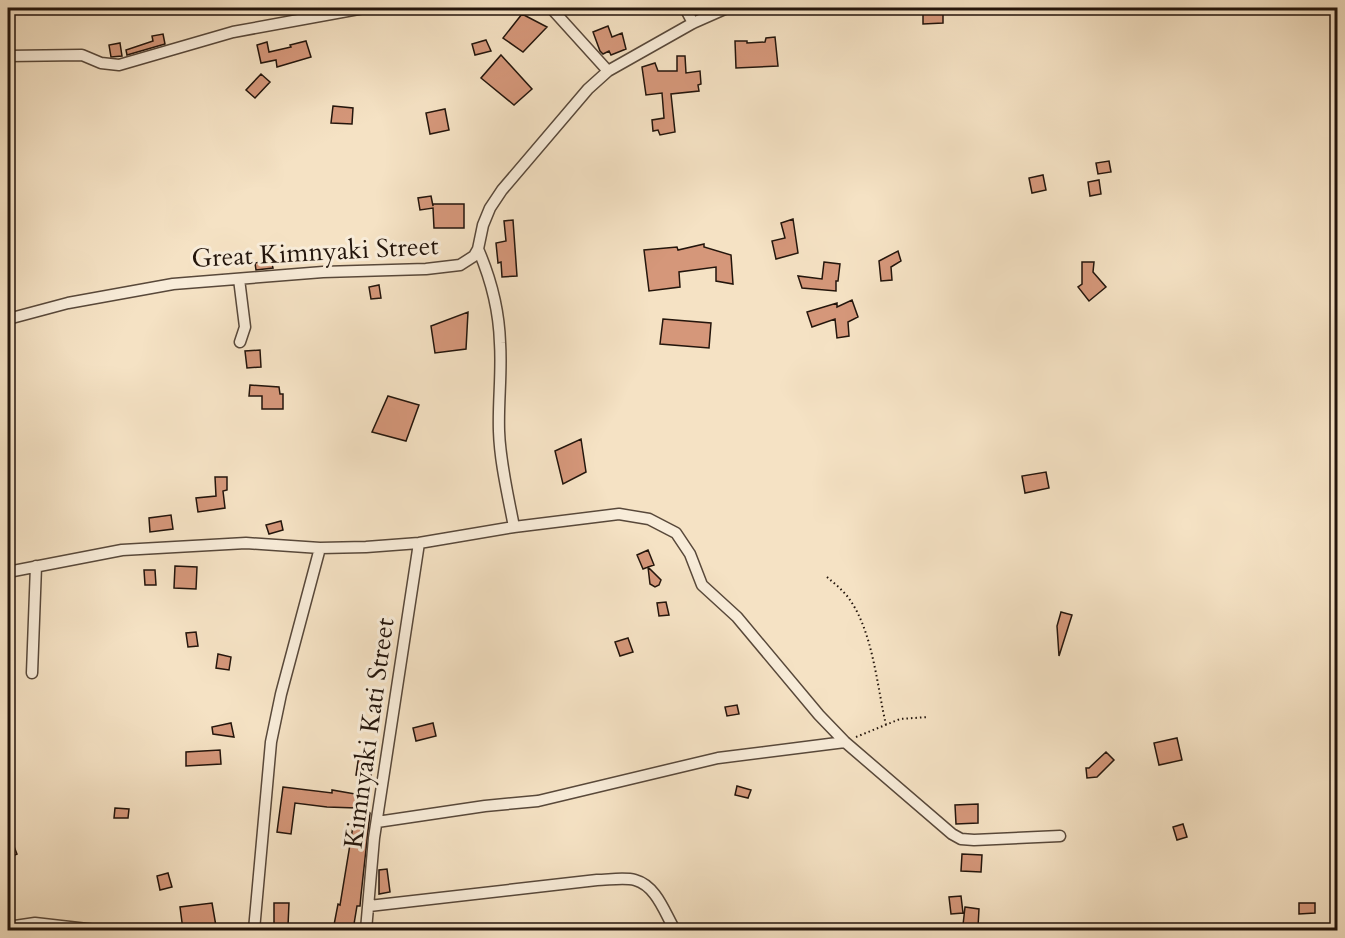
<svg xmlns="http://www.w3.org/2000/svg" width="1345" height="938" font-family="Cardo,serif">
  <rect width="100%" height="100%" fill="#f5e2c4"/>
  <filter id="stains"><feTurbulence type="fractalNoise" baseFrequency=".00333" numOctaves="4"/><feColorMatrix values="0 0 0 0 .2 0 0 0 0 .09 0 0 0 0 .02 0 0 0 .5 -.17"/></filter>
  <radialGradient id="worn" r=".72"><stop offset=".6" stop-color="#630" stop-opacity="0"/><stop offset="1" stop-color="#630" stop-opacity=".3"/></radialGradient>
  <path fill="#d5977a" stroke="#23150c" stroke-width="1.5" d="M923 8H943V23L923 24Z
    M522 14 547 27 523 52 503 38Z
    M608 26 612 37 622 33 626 49 611 55 609 51 603 54 600 51 593 32Z
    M163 34 165 44 127 55 126 50 153 41 152 36Z
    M775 37 778 66 736 68 735 41H747V43L765 42 766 38Z
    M486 40 491 51 475 55 472 44Z
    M306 41 311 57 277 67 276 60 261 63 257 45 267 42 269 52 291 47 290 45Z
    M120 43 122 56 111 57 109 45Z
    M501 55 532 89 514 105 481 78Z
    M677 56H685L686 73 700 71 701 84 698 85 699 91 671 94 675 132 660 135 658 130 653 131 652 120 664 118 662 93 646 95 642 67 655 63 658 71H677Z
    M261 74 270 82 255 98 246 90Z
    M333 106 353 108 352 124 331 123Z
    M445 109 449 130 430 134 426 113Z
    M1109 161 1111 172 1098 174 1096 163Z
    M1043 175 1046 190 1032 193 1029 178Z
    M1099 180 1101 194 1090 196 1088 182Z
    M431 196 433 206V204H464V228H434L433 208 420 210 418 198Z
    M793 219 798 253 776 259 772 241 785 238 781 223Z
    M513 220 517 276 502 277 501 262 498 263 496 243 506 241 504 221Z
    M704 244V247L731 255 733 284 716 281V267L679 272 680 287 649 291 644 250 677 247 678 250Z
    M898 251 901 261 891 267 892 280 881 281 879 261Z
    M271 260 273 268 256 270 255 263Z
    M824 262 840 264 838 281H836V291L802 288 798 276 822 279Z
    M1082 262H1094L1093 272 1106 287 1089 301 1078 287 1082 284Z
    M379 285 381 298 371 299 369 287Z
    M852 300 858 317 848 322 849 336 837 338 835 319 812 327 807 312 837 303V307Z
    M468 312 466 349 435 353 431 326Z
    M663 319 711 323 709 348 660 344Z
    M260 350 261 367 247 368 245 351Z
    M250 385 279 387 280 394H283V409H262V396H249Z
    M388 396 419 405 406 441 372 432Z
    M581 439 586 472 563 484 555 451Z
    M1046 472 1049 488 1025 493 1022 476Z
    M215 477H227V490L223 491 225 508 198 512 196 498 216 496Z
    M171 515 173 529 150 532 149 518Z
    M281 521 283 530 269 534 266 525Z
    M648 550 654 565 648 567 661 580 659 585 655 587 650 584 648 567 643 569 637 555Z
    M175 566 197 567 196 589 174 588Z
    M144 570H155L156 585H145Z
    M666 602 669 615 659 616 657 603Z
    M1061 612 1072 615 1059 656 1057 626Z
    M196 632 198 646 188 647 186 633Z
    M628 638 633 652 620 656 615 642Z
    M218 654 231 657 229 670 216 668Z
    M737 705 739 714 727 716 725 707Z
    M231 723 234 737 213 734 212 727Z
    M433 723 436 736 416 741 413 728Z
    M1177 738 1182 760 1159 765 1154 743Z
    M220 750 221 764 186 766V752Z
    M1106 752 1114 760 1097 777 1087 778 1086 768H1089Z
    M359 755 373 757 371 776 356 775Z
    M737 786 751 790 748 798 735 795Z
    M283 787 332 793V790L367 796 364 808 370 813 361 895 360 906H357L353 930H333L338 904 340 905 356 808 327 807 295 803 291 834 277 832Z
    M978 804V823L956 824 955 805Z
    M115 808 129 809 128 818H114Z
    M1183 824 1187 837 1177 840 1173 827Z
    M8 831 17 854 8 858Z
    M962 854 982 855 981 872 961 871Z
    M387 869 390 892 379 894V870Z
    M168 873 172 887 160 890 157 876Z
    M961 896 963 913 951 914 949 897Z
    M212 903 216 926 183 930 180 907Z
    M274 903H289L288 926H274Z
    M1299 903H1315V913L1299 914Z
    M965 907 979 909 978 927 963 925Z"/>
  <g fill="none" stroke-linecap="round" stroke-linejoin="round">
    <g stroke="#58483a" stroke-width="13">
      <path id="minor" d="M551 8 608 71
        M685 8 693 23
        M8 56 82 55 101 63 119 65 233 32 364 8
        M478 249C491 279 499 310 500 343 502 372 498 402 499 431 500 463 508 495 514 527
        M239 279 245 327 240 342
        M8 319 68 303 173 284 323 272 426 269 460 265 474 256 478 249 483 225 490 208 502 190 588 89 608 71 693 23 727 8
        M8 572 122 550 246 543 320 548 366 547 419 543 514 527 619 514 649 519 676 533 690 554 702 585 737 617 819 715 845 742 952 834 961 839 974 840 1060 836
        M32 673 36 566
        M377 822 485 806 538 801 718 758 845 742
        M369 906 597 880C608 880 624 877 635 880 657 886 665 914 675 930
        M8 927 35 923 96 930
        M232 930 254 929
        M254 930 271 742 281 694 320 548
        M366 930 374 838 419 543"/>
    </g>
    <path stroke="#23150c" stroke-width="2" stroke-dasharray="1.5 3" stroke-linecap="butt" d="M827 577C835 584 844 591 850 600 873 633 877 686 886 725
      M856 737 900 719 928 717"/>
    <use href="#minor" stroke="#f8ecd9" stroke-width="10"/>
  </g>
  <g text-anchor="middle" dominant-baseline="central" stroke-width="6" stroke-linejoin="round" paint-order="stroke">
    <g font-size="26" fill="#23150c" stroke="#f8ecd9">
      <text transform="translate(315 252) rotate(-3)">Great Kimnyaki Street</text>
      <text transform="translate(369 733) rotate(-82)">Kimnyaki Kati Street</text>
    </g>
  </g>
  <rect width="1345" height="938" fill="none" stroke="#f5e2c4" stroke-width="30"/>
  <rect x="9" y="9" width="1327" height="920" fill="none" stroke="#23150c" stroke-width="3"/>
  <rect x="15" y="15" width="1315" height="908" fill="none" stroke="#23150c" stroke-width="1.5"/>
  <rect width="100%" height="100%" filter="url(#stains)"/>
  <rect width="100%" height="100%" fill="url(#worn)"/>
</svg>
